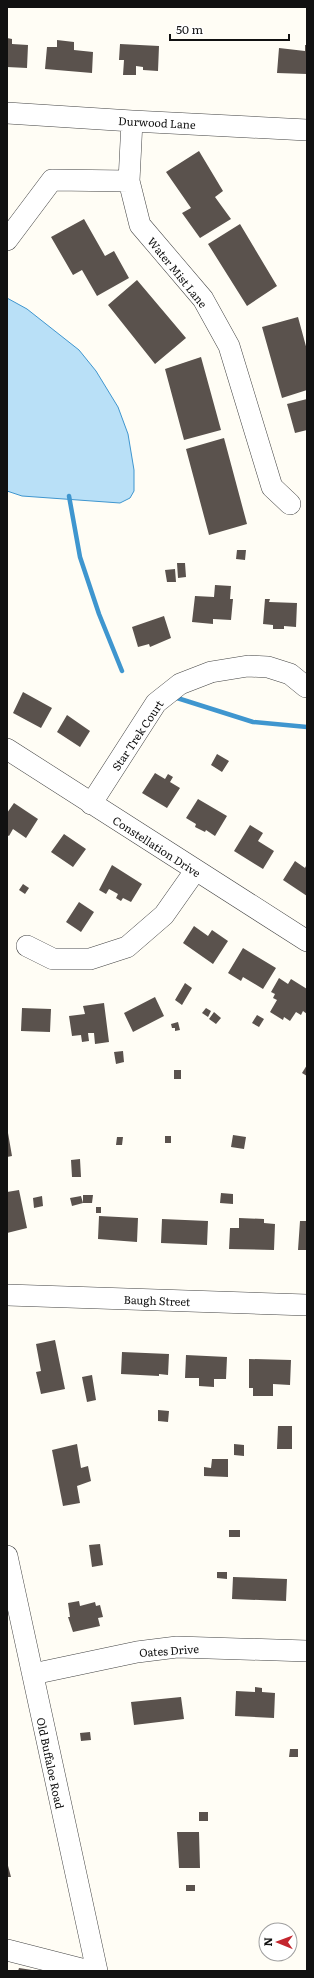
<svg xmlns="http://www.w3.org/2000/svg" width="314" height="1978" font-family="Literata,serif">
  <rect width="100%" height="100%" fill="#fffdf5"/>
  <path fill="#b9e0f7" stroke="#3f96cf" d="M7 298 27 309 79 350 96 371 118 407 128 434 134 470V491L130 498 120 503 22 496 7 491Z"/>
  <g fill="none" stroke-linecap="round" stroke-linejoin="round">
    <path stroke="#3f96cf" stroke-width="4.5" d="M69 496 80 557 99 614 122 671
      M174 697 253 722 307 727"/>
  </g>
  <path fill="#5a524d" d="M7 38 12 39V44L28 45 27 68 7 67Z
    M57 40 74 42V50L93 52 92 73 45 69 47 47H57Z
    M120 44 159 46 158 71 143 70V67L136 66V75H123L124 60H119Z
    M305 45H307V74L277 73 279 48 305 51Z
    M199 151 223 191 215 197 231 219 200 238 182 213 191 208 166 172Z
    M84 219 105 256 114 251 129 278 97 296 82 270 73 275 51 237Z
    M240 224 277 286 247 306 208 244Z
    M137 280 186 338 155 364 108 305Z
    M298 317 307 350V390L282 398 262 327Z
    M201 357 221 430 184 440 165 369Z
    M307 399V430L295 433 287 404Z
    M224 438 247 524 209 535 186 449Z
    M237 550H246L245 560 236 559Z
    M177 563H185L186 577 178 578Z
    M175 569 176 582H167L165 570Z
    M215 585 231 586 230 599H233L231 620 213 619V624L192 622 195 596 214 597Z
    M265 599H270L269 602 297 603 296 627 284 626V629H273V625L263 624Z
    M164 616 171 638 150 647 149 644 138 647 132 627Z
    M23 692 52 708 41 728 13 713Z
    M67 715 90 731 80 747 57 732Z
    M217 754 229 761 222 772 211 765Z
    M155 773 165 779 168 774 173 777 170 782 180 788 167 808 142 793Z
    M198 799 227 816 215 836 206 830 205 832 195 827 196 824 186 818Z
    M14 803 38 819 26 838 13 829 9 836 7 835V813Z
    M250 825 263 833 258 841 274 851 263 869 234 851Z
    M64 834 86 849 73 867 51 852Z
    M295 861 305 868 307 864V896L283 880Z
    M112 865 142 884 131 902 123 898 121 901 116 898 118 894 109 889 106 894 99 890Z
    M23 884 29 888 25 894 19 890Z
    M79 902 94 912 81 932 66 922Z
    M194 926 208 936 212 930 228 941 213 964 183 943Z
    M243 948 276 968 263 989 243 977 241 981 228 973Z
    M279 978 288 984 291 979 307 989V1014L303 1011 301 1015 296 1012 290 1021 284 1017 283 1020 270 1012 277 1000 273 998 275 994 271 992Z
    M185 983 192 988 182 1005 175 1000Z
    M155 997 164 1016 133 1032 124 1013Z
    M104 1003 109 1042 95 1044 94 1033H88L89 1041 82 1042 81 1035 72 1036 69 1016 85 1014 83 1006Z
    M22 1008 51 1009 50 1032 21 1031Z
    M206 1008 211 1011 208 1017 202 1013Z
    M214 1012 221 1018 216 1024 209 1019Z
    M257 1015 264 1019 259 1027 252 1023Z
    M178 1022 180 1030 175 1031V1028H172L171 1024Z
    M123 1051 124 1062 116 1064 114 1052Z
    M307 1065V1076L302 1073Z
    M174 1070H181V1079H174Z
    M8 1133 12 1156 7 1157V1134Z
    M233 1135 246 1137 244 1149 231 1147Z
    M165 1136H171V1143H165Z
    M117 1137H123L122 1145H116Z
    M80 1159 81 1177H72L71 1160Z
    M19 1190 27 1228 7 1233V1192Z
    M221 1193 233 1194V1204L220 1203Z
    M83 1195H93L92 1203H83Z
    M42 1196 43 1206 34 1208 33 1198Z
    M81 1196 83 1203 72 1206 70 1198Z
    M96 1207H101V1213H96Z
    M99 1216 138 1218 137 1242 98 1239Z
    M239 1218 264 1219V1223L275 1224 274 1250 229 1249 230 1228H239Z
    M162 1219 208 1221 207 1245 161 1243Z
    M300 1221H307V1250H298Z
    M55 1340 65 1389 41 1394 36 1372 41 1371 36 1344Z
    M122 1352 169 1354 168 1375 159 1374V1376L121 1374Z
    M186 1355 227 1357 226 1379H214V1387L199 1386V1378H185Z
    M249 1359 291 1360 290 1385 273 1384V1396H253V1388H249Z
    M92 1375 96 1400 87 1402 82 1377Z
    M158 1410 169 1411 168 1422 158 1421Z
    M278 1426H292V1449H277Z
    M77 1444 81 1468 88 1466 91 1481 77 1486 80 1503 63 1506 52 1450Z
    M234 1444 244 1445V1456L234 1455Z
    M212 1459H228V1477L204 1476V1467L211 1468Z
    M229 1530H240V1537H229Z
    M100 1544 103 1565 92 1567 89 1545Z
    M217 1572H227V1579L217 1578Z
    M233 1577 287 1579 286 1601 232 1599Z
    M79 1601 80 1606 95 1602 96 1606 100 1605 103 1617 98 1618 100 1626 73 1632 68 1617H70L68 1603Z
    M255 1687 262 1688V1692L275 1693 274 1718 235 1716 236 1691 255 1692Z
    M181 1697 184 1719 134 1725 131 1702Z
    M90 1732 91 1740 81 1741 80 1733Z
    M290 1749H298V1757H289Z
    M199 1812H208V1821H199Z
    M177 1832H199L200 1868H179Z
    M7 1862 11 1877H7Z
    M186 1885H195V1891H186Z
    M19 1968 32 1970V1971H18Z"/>
  <g fill="none" stroke-linecap="round" stroke-linejoin="round">
    <g stroke="#444" stroke-width="22">
      <path id="minor" d="M7 113 132 121 307 130
        M132 121 129 181 140 225 203 299 229 346 272 487 290 504
        M7 240 52 180 129 181
        M7 749 307 941
        M91 804 156 703 180 684 211 672 248 666 268 667 290 674 306 687
        M27 946 53 959H90L127 947 164 915 195 871
        M7 1295 307 1305
        M7 1556 97 1971
        M33 1674 137 1652 177 1647 307 1651
        M7 1950 89 1971"/>
    </g>
    <use href="#minor" stroke="#fff" stroke-width="21"/>
  </g>
  <g text-anchor="middle" dominant-baseline="central" stroke-width="4" stroke-linejoin="round" paint-order="stroke">
    <g font-size="11" fill="#111" stroke="#fff">
      <text transform="translate(157 122) rotate(3)">Durwood Lane</text>
      <text transform="translate(178 272) rotate(51)">Water Mist Lane</text>
      <text transform="translate(137 735) rotate(-56)">Star Trek Court</text>
      <text transform="translate(157 846) rotate(33)">Constellation Drive</text>
      <text transform="translate(157 1300) rotate(2)">Baugh Street</text>
      <text transform="translate(169 1650) rotate(-4)">Oates Drive</text>
      <text transform="translate(51 1763) rotate(78)">Old Buffaloe Road</text>
    </g>
  </g>
  <rect width="314" height="1978" fill="none" stroke="#111111" stroke-width="16"/>
  <g transform="translate(278 1942) rotate(271)"><circle r="19" fill="#ffffff" stroke="#a0a0a0"/>
  <path d="M0-3L7 15L0 10L-7 15Z" fill="#c4262e"/>
  <text y="-6" font-size="11" font-weight="bold" text-anchor="middle" fill="#111111">N</text>
  </g>
  <path d="M170 34v6h119v-6" fill="none" stroke="#111111" stroke-width="2"/>
  <text x="176" y="34" font-size="12" fill="#111111" stroke="#ffffff" stroke-width="3" paint-order="stroke">50 m</text>
</svg>
